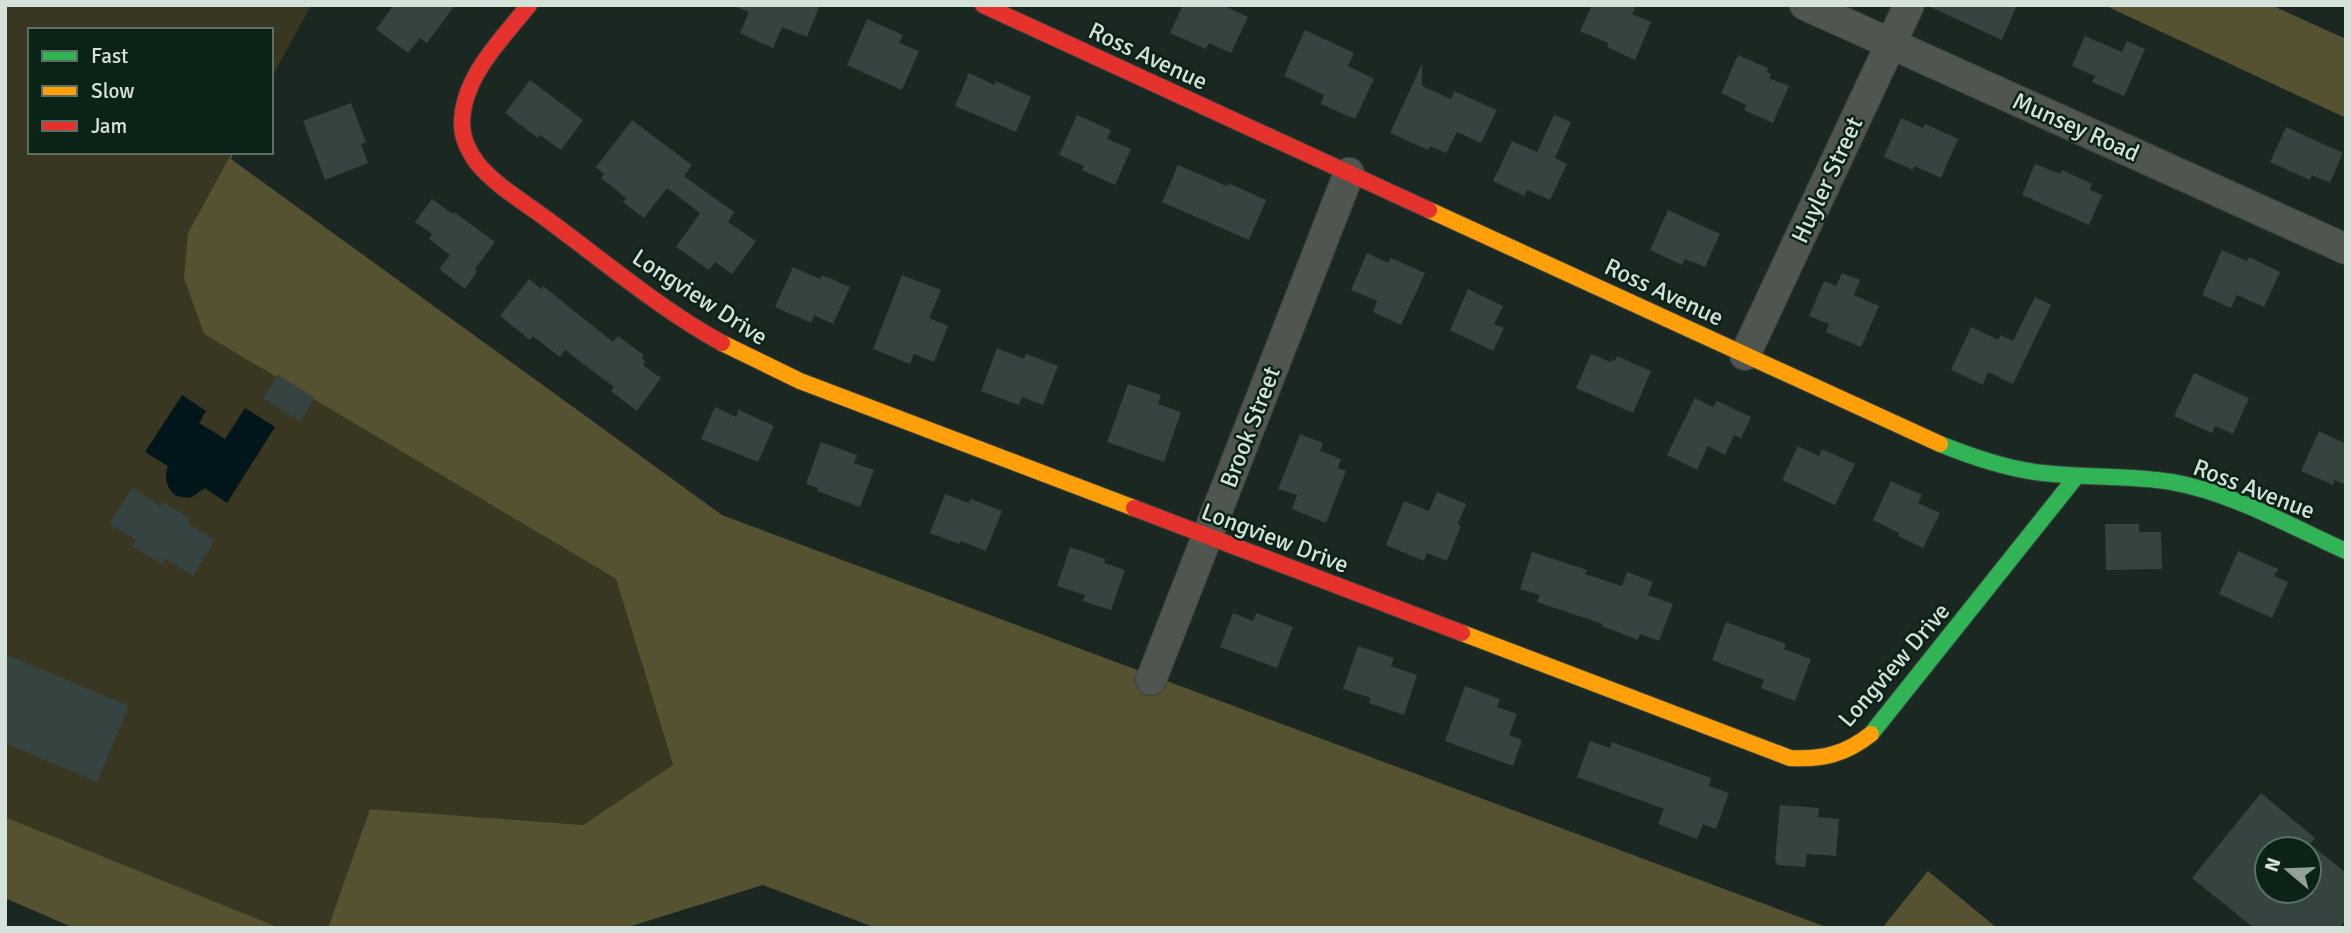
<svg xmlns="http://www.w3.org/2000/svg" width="2351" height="933" font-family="Signika,sans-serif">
  <rect width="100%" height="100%" fill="#1b2721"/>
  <path fill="#393721" d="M5 5H311L271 79V30H30V152H232L188 233 204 334 616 579 673 766 583 825 371 809 328 928H280L5 817Z"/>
  <path fill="#565131" d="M2104 5H2271L2346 39V118Z
    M232 152H234L231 159 722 515 1829 928H876L763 885 625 928H328L370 809 583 825 673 765 616 579 204 334 184 278 188 233Z
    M5 817 280 928H74L5 898Z
    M1928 871 1997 928H1882Z"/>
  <path fill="#02161b" d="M182 395 206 411 199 423 225 439 245 408 275 427 227 503 205 488 190 498 176 496C166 488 164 478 168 466L145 452Z"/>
  <path fill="#354440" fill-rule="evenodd" d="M394 5H455L427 43 420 38 408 53 376 29Z
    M732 5H820L807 37 782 27 773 48 740 33 749 12Z
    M1183 5H1222L1248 17 1231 53 1209 43 1206 49 1170 33Z
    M1592 5H1636L1632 14 1651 22 1635 60 1607 47 1608 43 1580 31Z
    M1926 5H2017L2002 40Z
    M867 19 903 35 899 43 919 51 902 90 847 65Z
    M1305 30 1354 53 1348 66 1374 79 1355 119 1321 104 1324 95 1284 76Z
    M2085 36 2122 52 2127 41 2145 49 2124 96 2092 82 2095 76 2072 66Z
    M1738 55 1768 68 1767 72 1771 74 1769 78 1789 86 1773 123 1744 110 1746 105 1721 93Z
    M1422 64V86L1451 99 1454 91 1497 110 1481 143 1457 132 1446 153 1430 146 1428 150 1390 133Z
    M969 73 994 85 996 81 1031 97 1016 132 955 106Z
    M530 80 583 120 561 150 540 135 538 138 505 113Z
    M351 103 366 142 361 144 368 163 325 180 303 121Z
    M1077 115 1111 130 1107 139 1131 149 1115 185 1082 170 1084 166 1059 155Z
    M1554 115 1571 122 1555 158 1567 164 1550 200 1527 190 1524 196 1493 181 1512 141 1537 152Z
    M1901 118 1923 128 1925 124 1958 139 1941 178 1914 166 1913 170 1884 157Z
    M632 120 692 165 684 176 734 212 728 222 756 241 732 274 715 262 709 270 676 247 700 213 667 188 644 218 623 202 626 198 601 178 604 174 596 167Z
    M2286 127 2343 153 2330 183 2312 175 2310 180 2270 162Z
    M2035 164 2060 174 2062 170 2092 184 2090 190 2102 195 2089 225 2022 195Z
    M1178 165 1227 186 1228 183 1266 200 1249 240 1162 202Z
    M432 199 453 214 454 212 495 242 475 269 477 272 465 289 439 269 450 255 429 239 432 234 415 222Z
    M1668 210 1720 234 1705 267 1685 259 1682 265 1650 250Z
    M2222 250 2247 261 2249 257 2280 272 2264 307 2237 295 2231 308 2202 295Z
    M1367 253 1388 263 1391 258 1425 273 1401 325 1373 312 1377 301 1351 290Z
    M793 267 820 279 822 275 850 287 833 324 814 315 811 323 775 307Z
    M1842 273 1860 280 1854 295 1879 306 1861 347 1826 332 1829 324 1809 316 1824 281 1836 286Z
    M902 275 941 290 929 318 948 326 934 362 914 354 910 364 873 349Z
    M529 279 541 289 543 286 613 342 618 336 644 355 642 358 645 361 643 365 661 378 637 411 611 391 614 387 565 350 560 357 533 336 530 340 500 316Z
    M1468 289 1503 306 1494 324 1504 328 1493 351 1450 330Z
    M2035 297 2051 305 2013 384 1988 372 1983 385 1951 370 1971 327 1998 340 2001 335 2013 341Z
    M997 348 1024 359 1026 354 1058 366 1043 405 1022 397 1019 405 981 391Z
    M1591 354 1611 362 1612 359 1615 361 1617 356 1651 371 1633 413 1576 388Z
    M2194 373 2249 398 2233 434 2215 426 2212 433 2174 416Z
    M278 375 315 398 300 421 263 398Z
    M1128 384 1161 395 1158 404 1181 412 1164 462 1107 442Z
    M1695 398 1713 407 1717 401 1751 417 1741 438 1734 435 1725 455 1708 446 1697 470 1667 455Z
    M715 407 736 417 739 410 774 426 758 462 701 439Z
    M2319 431 2346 444V485L2335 480 2333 485 2301 471Z
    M1300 434 1323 443 1320 451 1341 459 1338 468 1346 471 1326 523 1292 509 1297 495 1278 489Z
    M821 442 857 455 854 463 874 470 860 507 817 491 818 488 806 484Z
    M1798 446 1819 456 1822 449 1855 464 1835 505 1782 480Z
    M1891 481 1922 495 1918 503 1940 513 1923 548 1898 536 1899 533 1873 520Z
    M132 488 161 506 163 502 190 519 187 523 215 540 193 576 166 559 162 564 132 546 136 540 109 524Z
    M1437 492 1466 504 1458 524 1461 526 1447 561 1427 553 1424 561 1386 545 1404 501 1429 511Z
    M945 494 968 503 971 499 1002 511 986 551 961 541 959 544 930 533Z
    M2105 524H2139V532H2161L2162 569 2106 570Z
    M1070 547 1105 559 1104 563 1125 570 1111 610 1083 601 1085 595 1057 586Z
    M2238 551 2278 569 2274 576 2288 582 2272 618 2219 594Z
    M1532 552 1587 570 1585 574 1622 586 1627 572 1653 582 1648 595 1673 604 1659 641 1640 634 1638 640 1602 626 1603 624 1537 602 1540 595 1520 589Z
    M1233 613 1253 621 1256 613 1293 627 1277 668 1220 647Z
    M1726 622 1786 644 1784 649 1811 659 1795 701 1761 688 1764 680 1712 660Z
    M1358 646 1394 658 1391 666 1417 675 1404 715 1369 703 1371 698 1343 689Z
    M5 654 129 706 97 782 5 743Z
    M1465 686 1500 699 1497 707 1517 714 1509 735 1522 740 1513 766 1445 741Z
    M1590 741 1610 748 1612 742 1711 778 1709 786 1729 793 1716 829 1703 824 1697 839 1658 824 1664 809 1577 777Z
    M2261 793 2315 838 2310 844 2346 873V920L2339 928H2254L2192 878ZM2309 845V891H2267V849H2306Z
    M1780 805 1819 808 1818 817 1839 819 1836 856 1807 854 1805 867 1778 865 1775 862Z"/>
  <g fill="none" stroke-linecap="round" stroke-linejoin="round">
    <g stroke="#39443f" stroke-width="32">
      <path id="street" d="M1805 5 2346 249
        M1745 355 1909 5
        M1151 680 1349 173"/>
    </g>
    <g stroke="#39443f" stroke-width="18">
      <path id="fast" d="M1940 444C1973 457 2007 469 2043 473 2086 478 2129 475 2172 482 2233 493 2290 526 2346 551
        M1871 734 2076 477"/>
    </g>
    <g stroke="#39443f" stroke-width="18">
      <path id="slow" d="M1429 210 1940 444
        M722 343 800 381 1134 508
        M1462 633 1790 758C1822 760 1846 754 1871 734"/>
    </g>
    <g stroke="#39443f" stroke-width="18">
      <path id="jam" d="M529 5C502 39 462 77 462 124 462 137 469 152 477 163 496 186 524 202 548 220 605 262 660 309 722 343
        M983 5 1429 210
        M1134 508 1462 633"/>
    </g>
    <use href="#street" stroke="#515550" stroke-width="30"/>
    <use href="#fast" stroke="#30b455" stroke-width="16"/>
    <use href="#slow" stroke="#ff9f0a" stroke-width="16"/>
    <use href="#jam" stroke="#e5322d" stroke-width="16"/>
  </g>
  <g text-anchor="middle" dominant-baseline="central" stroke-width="5" stroke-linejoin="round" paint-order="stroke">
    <g font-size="24" fill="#d4e2da" stroke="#0b2316">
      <text transform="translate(1148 56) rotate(25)">Ross Avenue</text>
      <text transform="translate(2076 127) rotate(24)">Munsey Road</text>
      <text transform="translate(1827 180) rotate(-65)">Huyler Street</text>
      <text transform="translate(1664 292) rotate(25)">Ross Avenue</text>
      <text transform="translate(700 297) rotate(33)">Longview Drive</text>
      <text transform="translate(1250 427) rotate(-69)">Brook Street</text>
      <text transform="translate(2254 489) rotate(21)">Ross Avenue</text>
      <text transform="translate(1275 538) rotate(21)">Longview Drive</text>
      <text transform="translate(1894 665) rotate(-49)">Longview Drive</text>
    </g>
  </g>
  <rect width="2351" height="933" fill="none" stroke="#d4e2da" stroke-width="14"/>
  <rect x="28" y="28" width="245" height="126" fill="#0b2316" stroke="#5b6f64" stroke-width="2"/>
  <rect x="42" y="51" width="35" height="10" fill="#30b455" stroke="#5b6f64" stroke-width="2"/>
  <text x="91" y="63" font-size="21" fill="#d4e2da">Fast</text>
  <rect x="42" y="86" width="35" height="10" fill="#ff9f0a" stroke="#5b6f64" stroke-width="2"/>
  <text x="91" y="98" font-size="21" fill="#d4e2da">Slow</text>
  <rect x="42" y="121" width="35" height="10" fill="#e5322d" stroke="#5b6f64" stroke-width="2"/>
  <text x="91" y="133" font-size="21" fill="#d4e2da">Jam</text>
  <g transform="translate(2288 870) rotate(289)"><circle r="33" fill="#0b2316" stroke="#5b6f64" stroke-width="2"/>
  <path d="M0-5L12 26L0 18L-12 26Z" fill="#93a199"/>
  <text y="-10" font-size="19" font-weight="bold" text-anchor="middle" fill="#d4e2da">N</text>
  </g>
</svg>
